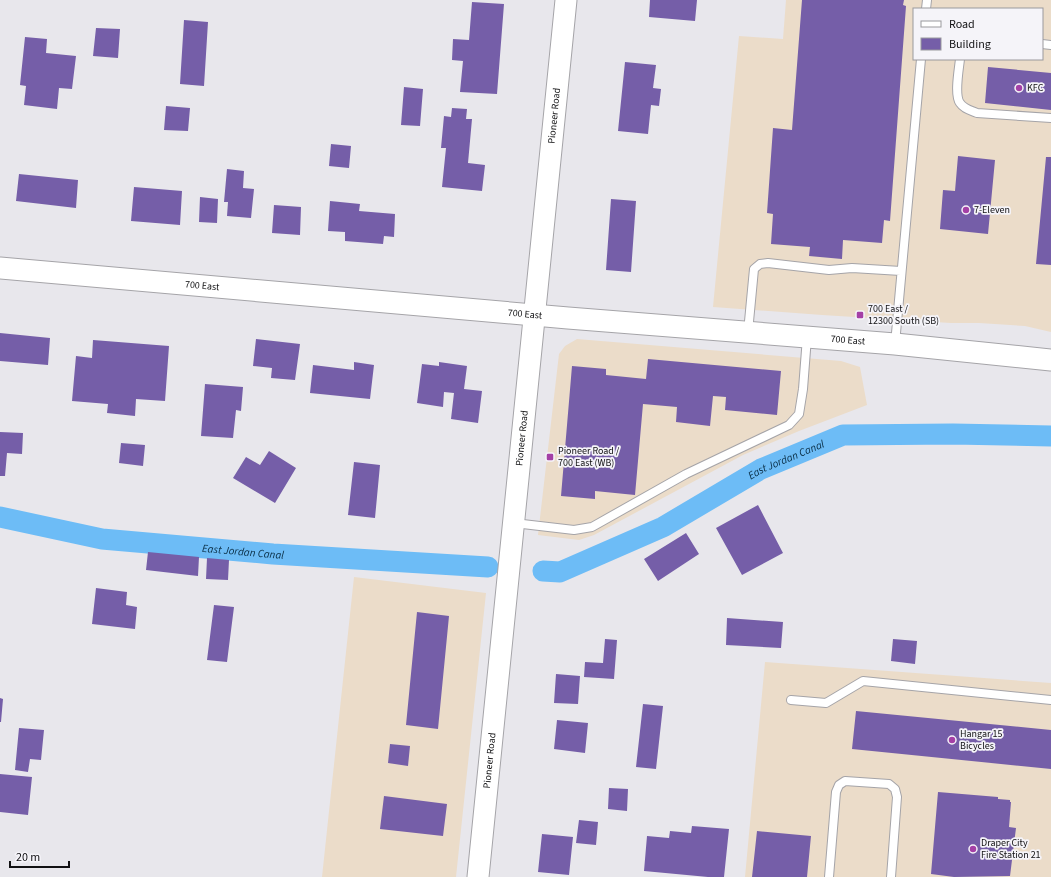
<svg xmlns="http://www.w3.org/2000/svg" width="1051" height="877" font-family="'Source Sans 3',sans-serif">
  <rect width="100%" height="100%" fill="#e8e7ec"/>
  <path fill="#ebdcc9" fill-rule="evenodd" d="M786 0H1051V332L1025 326 979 323H951L822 315 713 307 739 36 783 39ZM914 9H1042V59H914Z
    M577 339 841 361 860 367 867 405 799 431 743 455 594 535 579 540 538 535 559 354 565 346Z
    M354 577 486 593 456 877H322Z
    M765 662 1051 683V877H745Z"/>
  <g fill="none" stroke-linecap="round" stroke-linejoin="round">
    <g stroke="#6dbcf6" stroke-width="21">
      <path id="s1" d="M0 517 102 539 273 554 488 567"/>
      <path id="s2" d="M543 571 560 572 663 527 761 469 843 435 953 434 1051 436"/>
    </g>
  </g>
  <path fill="#755ea8" d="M650 0H697L695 21 649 17Z
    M802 0H904L903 5 906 6 890 221 884 220 882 243 843 240 842 259 809 256 810 247 771 244 773 214 767 213 773 128 792 130Z
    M472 2 504 4 497 94 460 92 463 61 452 60 453 39 469 40Z
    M184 20 208 22 204 86 180 84Z
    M96 28 120 29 118 58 93 56Z
    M25 37 47 39 46 53 76 56 72 89 59 88 57 109 24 105 26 86 20 85Z
    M625 62 656 65 653 88 661 89 659 106 651 105 648 134 618 131Z
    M988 67 1051 73V110L985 103Z
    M404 87 423 89 420 126 401 125Z
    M166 106 190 108 188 131 164 130Z
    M452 108 467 109 466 119H472L468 163 485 165 482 191 442 187 446 148H441L444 116 451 117Z
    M331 144 351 146 349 168 329 166Z
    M958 156 995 160 988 234 940 229 943 190 955 191Z
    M1046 157H1051V265L1036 264Z
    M227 169 244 171 243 188 254 189 251 218 227 216 228 202H224Z
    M19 174 78 180 76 208 16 201Z
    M134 187 182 191 180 225 131 221Z
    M200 197 218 199 217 223 199 222Z
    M611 199 636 201 631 272 606 270Z
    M330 201 360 204 359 211 395 214 394 237 384 236 383 244 345 241V232L328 231Z
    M274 205 301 207 300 235 272 233Z
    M0 333 50 338 48 365 0 361Z
    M256 339 300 344 295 380 271 378 272 368 253 366Z
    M93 340 169 346 165 401 136 399 135 416 107 413 108 404 72 401 76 356 92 358Z
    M648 359 781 371 777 415 725 410 726 397 713 396 710 426 676 422 677 407 643 404 635 495 595 491V499L561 496 572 366 606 369V375L646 379Z
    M354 362 374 365 370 399 310 393 313 365 354 370Z
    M439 362 467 366 464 389 482 391 478 423 451 419 454 393 444 392 443 407 417 403 422 364 439 366Z
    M205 384 243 387 241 411 236 410 233 438 201 436Z
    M0 432 23 433 22 454 7 453 5 476H0Z
    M121 443 145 445 143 466 119 463Z
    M269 451 296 468 275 503 233 478 246 457 260 465Z
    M354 462 380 465 375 518 348 515Z
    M758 505 783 553 742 575 716 528Z
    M686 533 699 554 658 581 644 559Z
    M148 552 199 557 198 576 146 570Z
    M207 558 229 560 228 580 206 579Z
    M96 588 127 592 126 605 137 607 135 629 92 624Z
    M214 605 234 607 227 662 207 660Z
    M417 612 449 616 438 729 406 725Z
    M727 618 783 622 781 648 726 645Z
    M605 639 617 640 614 679 584 677 585 662 603 663Z
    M893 639 917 641 915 664 891 661Z
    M556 674 580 676 578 704 554 703Z
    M0 698 3 699 1 722H0Z
    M643 704 663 706 656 769 636 767Z
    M856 711 1051 730V769L852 749Z
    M557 720 588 723 585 753 554 749Z
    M19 728 44 730 41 760 30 759 28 772 15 770Z
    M390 744 410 746 408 766 388 763Z
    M0 774 32 777 28 815 0 812Z
    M609 788 628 789 627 811 608 809Z
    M938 792 998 797V799L1010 800V802H1011L1009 827 1016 828 1010 876 954 877 931 874Z
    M384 796 447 804 443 836 380 829Z
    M579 820 598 822 596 845 576 843Z
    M692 826 729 829 724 877H708L644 871 647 836 669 838 670 831 691 833Z
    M757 831 811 836 807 877H752Z
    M542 834 573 837 569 875 538 872Z"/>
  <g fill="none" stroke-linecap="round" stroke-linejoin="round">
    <g stroke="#a5a4a8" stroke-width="10">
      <path id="lane" d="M926 9 927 0
        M1042 44 1051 45
        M960 59C959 69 954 95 960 103 964 109 970 110 977 113L1051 118
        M748 332 754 269 760 264 768 263 829 270 852 268 901 271
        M895 344 921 59
        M514 523 574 530 592 527 686 474 789 425 799 414 803 389 807 337
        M791 700 826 703 863 681 1051 700
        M829 877 836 792 839 785 845 781 889 784 895 789 897 797 891 877"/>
    </g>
    <g stroke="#a5a4a8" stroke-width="23">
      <g id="secondary">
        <path id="s3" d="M0 268 568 318 895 344 1051 360"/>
        <path id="s4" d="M478 877 566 0"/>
      </g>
    </g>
    <use href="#lane" stroke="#fff" stroke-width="8"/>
    <use href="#secondary" stroke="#fff" stroke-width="21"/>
  </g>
  <g fill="#a440a6" stroke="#f5f4f9" stroke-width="1.5">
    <circle cx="1019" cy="88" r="4"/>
    <circle cx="966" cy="210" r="4"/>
    <rect x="856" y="311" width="8" height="8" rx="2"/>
    <rect x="546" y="453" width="8" height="8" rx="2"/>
    <circle cx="952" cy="740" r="4"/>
    <circle cx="973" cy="849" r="4"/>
  </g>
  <g text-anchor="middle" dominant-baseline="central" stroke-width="3.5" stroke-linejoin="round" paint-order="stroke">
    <g font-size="10" fill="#111113" stroke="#f5f4f9" text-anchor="start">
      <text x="1027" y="88">KFC</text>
      <text x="974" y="210">7-Eleven</text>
      <text x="868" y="309">700 East /<tspan x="868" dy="12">12300 South (SB)</tspan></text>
      <text x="558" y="451">Pioneer Road /<tspan x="558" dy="12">700 East (WB)</tspan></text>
      <text x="960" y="734">Hangar 15<tspan x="960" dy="12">Bicycles</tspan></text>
      <text x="981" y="843">Draper City<tspan x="981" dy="12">Fire Station 21</tspan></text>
    </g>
    <g font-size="10" fill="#111113" stroke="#f5f4f9">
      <text stroke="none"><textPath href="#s4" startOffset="765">Pioneer Road</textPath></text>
      <text stroke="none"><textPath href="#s3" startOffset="203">700 East</textPath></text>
      <text stroke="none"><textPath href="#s3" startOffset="527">700 East</textPath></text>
      <text stroke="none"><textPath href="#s3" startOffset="851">700 East</textPath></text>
      <text stroke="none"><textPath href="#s4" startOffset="441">Pioneer Road</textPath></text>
      <text stroke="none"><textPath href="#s4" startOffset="117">Pioneer Road</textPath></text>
    </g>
    <g font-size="11" font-style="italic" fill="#092d44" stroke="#f5f4f9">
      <text stroke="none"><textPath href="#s2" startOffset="270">East Jordan Canal</textPath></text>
      <text stroke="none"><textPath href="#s1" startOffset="246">East Jordan Canal</textPath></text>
    </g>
  </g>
  <rect x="913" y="8" width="130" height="52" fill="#f5f4f9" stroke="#9a999d"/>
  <rect x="921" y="21" width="20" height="6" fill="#ffffff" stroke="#9a999d"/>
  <text x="949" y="28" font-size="12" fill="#111113">Road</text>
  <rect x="921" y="38" width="20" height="12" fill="#755ea8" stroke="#9a999d"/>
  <text x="949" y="48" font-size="12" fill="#111113">Building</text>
  <path d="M10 861v6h59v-6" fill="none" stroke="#111113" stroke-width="2"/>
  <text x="16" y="861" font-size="12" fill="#111113" stroke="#f5f4f9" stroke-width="3" paint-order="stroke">20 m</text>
</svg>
